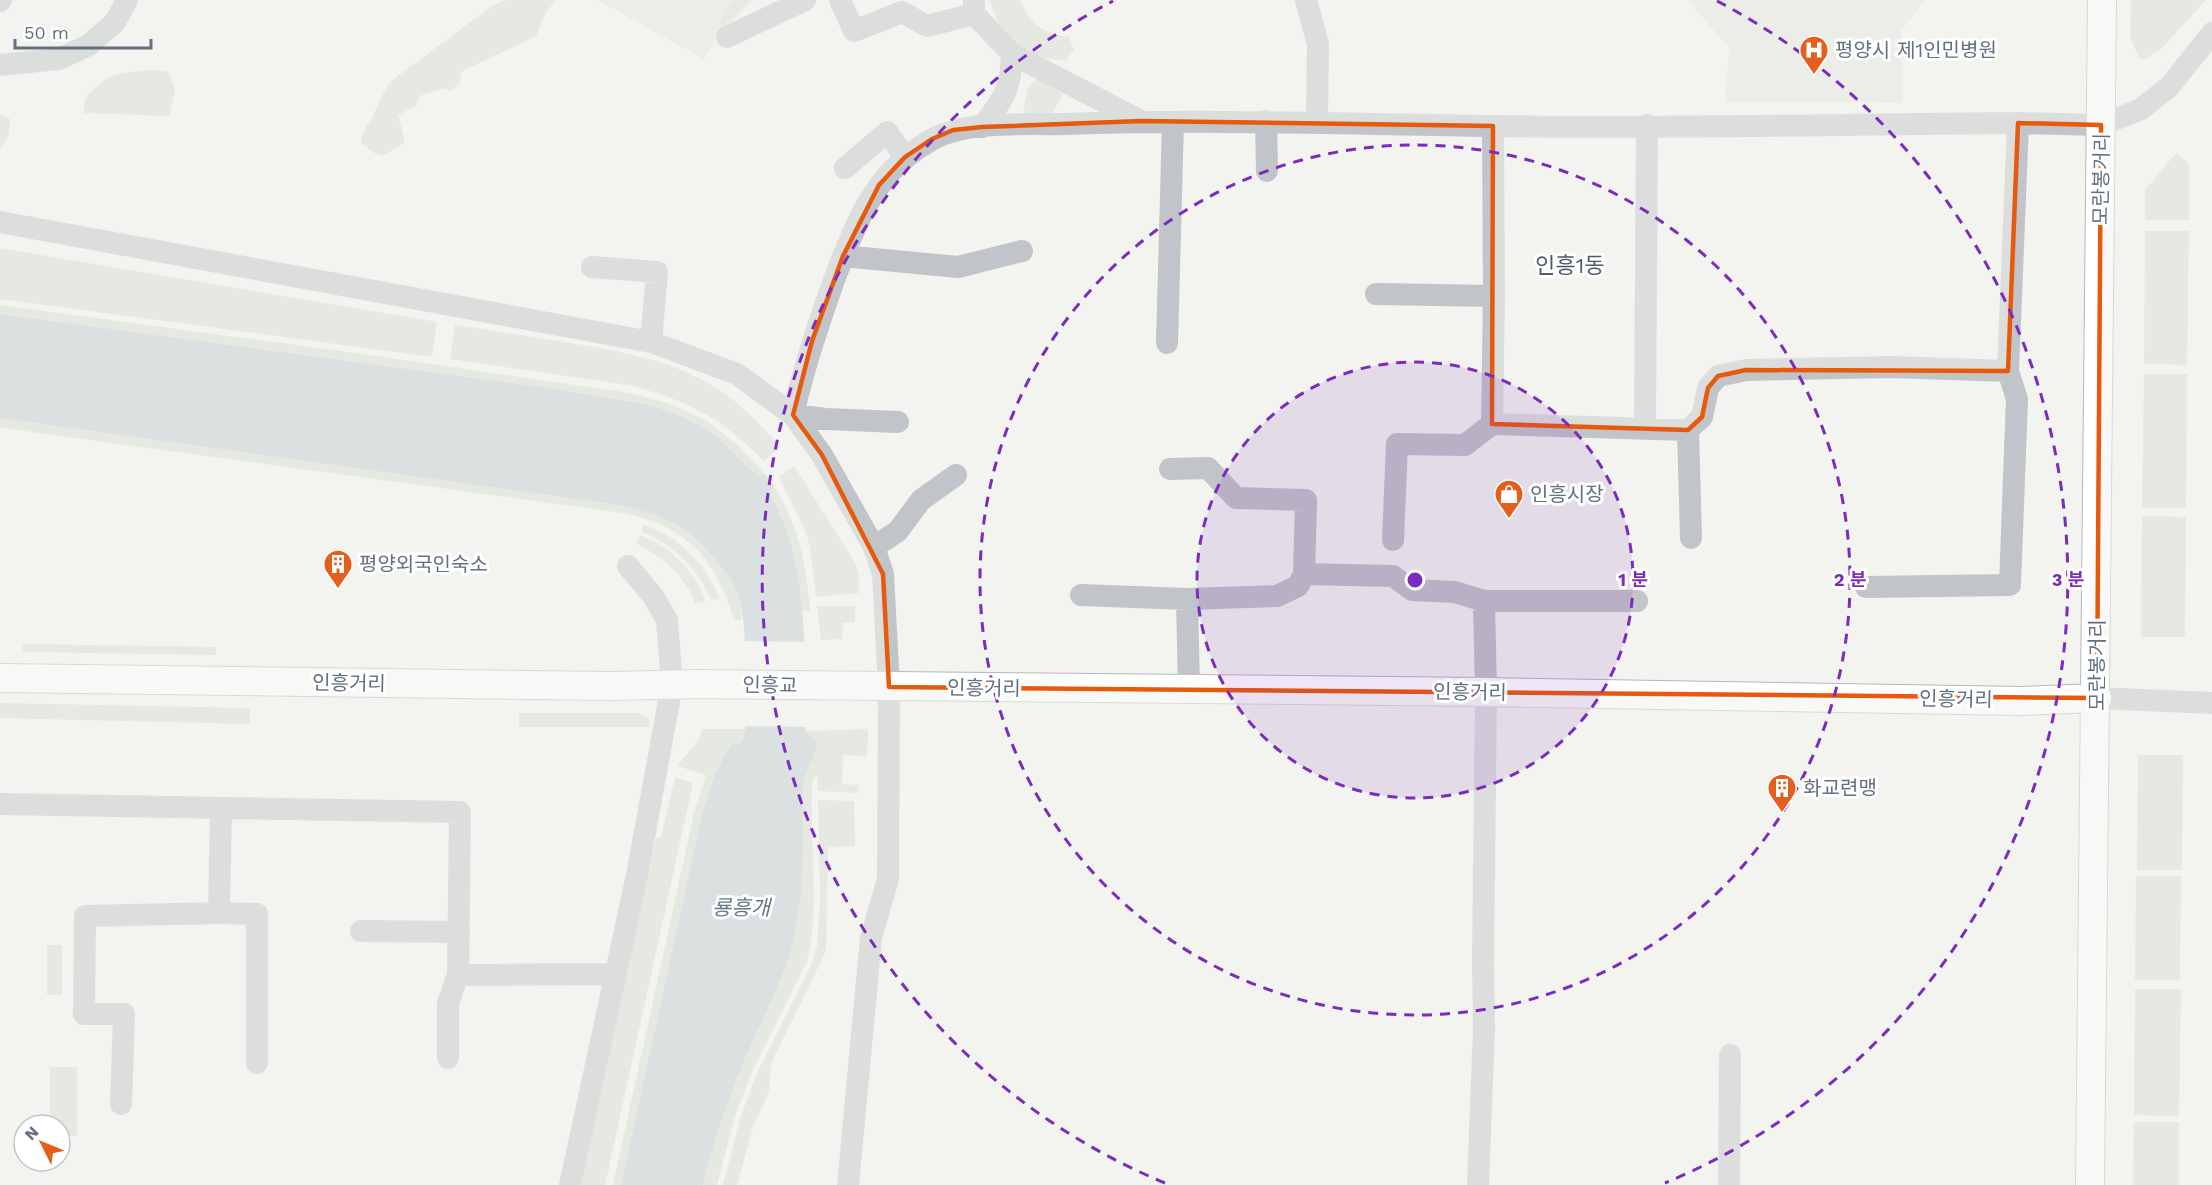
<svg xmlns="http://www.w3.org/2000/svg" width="2212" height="1185" font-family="'Work Sans','Noto Sans KR',sans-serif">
  <rect width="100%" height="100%" fill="#f3f4ef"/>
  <path fill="#e4e5e3" d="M598 0H754L719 34 703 59Z
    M1688 0H1925L1901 31 1903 103 1725 102 1729 48Z"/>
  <path fill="#d4dbd0" d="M506 0H556L545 14 536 36 461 72 460 83 451 91 444 88 419 96 416 106 398 115 405 142 383 156 374 153 361 143C362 131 367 126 373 116 380 104 381 94 391 81L492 6Z
    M734 0H749L723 26 719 23Z
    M989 0H1019C1034 26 1039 31 1069 37L1074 50 1065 61C1041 59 1018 51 1003 31 997 22 994 10 989 0Z
    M2131 0H2206L2161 49 2144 60 2139 58 2130 37Z
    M150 70 168 71 175 90 169 116 84 113V100C108 72 115 73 150 70Z
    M1037 79H1052L1062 95 1052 114 1036 118 1023 111 1028 88Z
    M0 114 10 119 9 135 0 150Z
    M2177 152 2189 165V220H2145V190Z
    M2145 231H2189L2187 365 2144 364Z
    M0 248 437 322 432 357 0 299Z
    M0 305 377 356 630 393 674 405 707 421 740 447 765 474 757 476 721 440 697 424 673 413 650 405 541 387 0 314Z
    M455 325C491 330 528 336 564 342 614 350 664 358 708 383 733 396 762 425 780 447L764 461C720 417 688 400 628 385L450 359Z
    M2144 374H2187L2186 508H2142Z
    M0 418 625 506C667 516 695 529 721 565 726 574 734 583 737 593 740 601 741 612 742 620H734C717 559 686 526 623 513L38 433 0 427Z
    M794 466 856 564 859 576V593L816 597 810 547 804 527 779 477Z
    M773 485C798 523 807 566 810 611H802C800 571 791 530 770 495Z
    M2142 516 2186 517 2185 637H2141Z
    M643 525C679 535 706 565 720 599L711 600C698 568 674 545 642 532Z
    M640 535C671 548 694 570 706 601L695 603C685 574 663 559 637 543Z
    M817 606H855V622L843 623 842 639 821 640Z
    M23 644 216 647V655L23 652Z
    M0 703 250 708V724L0 718Z
    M519 713H640L649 719 650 727H519Z
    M702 729H745L743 740 740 744H731L715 774 702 814 621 1185H613L694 813 706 775 677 766 700 738Z
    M868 729 867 756 843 755 842 784 859 785 858 793 818 791 817 776 814 777C810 794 812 812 812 829 813 873 818 920 806 964L753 1070 735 1116 717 1185H703C712 1144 728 1102 743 1063 759 1025 780 989 791 949 806 896 802 840 803 785L805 772 811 761 815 738 806 731Z
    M2138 755H2183L2182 870H2137Z
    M675 777 693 783 605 1185H581L656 837H661Z
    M818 800 854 801 855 846 828 847 826 951 771 1064 769 1092 754 1124 737 1185H723L740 1119 757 1073 810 968 817 946 820 899Z
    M2136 876H2181L2180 980H2135Z
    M47 945H62V995H47Z
    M2135 989H2181L2179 1116 2134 1115Z
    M50 1067H77V1136H60V1125H50Z
    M2134 1122H2179V1185H2133Z"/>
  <path fill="#bfc8ce" d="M0 314 541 387 650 405 673 413 697 424 721 440 757 476 765 474 773 485 770 495C811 563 803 654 806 731L817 741C815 757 806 769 803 785 802 840 806 896 791 949 780 989 759 1025 743 1063 728 1102 712 1144 703 1185H621L702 814 715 774 731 744H740L743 740 745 729C744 692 750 625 737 592 733 582 726 573 720 565 695 529 666 516 625 506L0 418Z"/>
  <path fill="#f3f4ef" d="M741 641 806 642 809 727 742 726Z"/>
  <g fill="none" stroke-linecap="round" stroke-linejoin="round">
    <g stroke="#b4b8bc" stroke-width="30">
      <path id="major" d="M0 678 612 686 697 684 1486 692 2021 701 2097 698
        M2090 1185 2102 0"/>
    </g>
    <path stroke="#c1c4c8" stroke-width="22" d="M840 0 854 31 902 12 927 26 974 14
      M974 0V14L1012 54 1139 120
      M1306 0 1318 44 1317 123
      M0 1 1 0
      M727 37 805 0
      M0 65 59 59 89 45 115 22 127 0
      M1266 121 1267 171
      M982 127C1003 100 1011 90 1012 54
      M845 168 887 132 905 157
      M0 222 651 342 737 374 793 415 822 455 874 547 883 574 889 687 888 879 871 938 848 1185
      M843 256 958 267 1022 251
      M592 267 657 272 651 342
      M1376 294 1494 296
      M1167 343 1173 122
      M898 422 826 419 793 415C803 369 818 325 834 280 846 249 860 211 880 185 894 166 913 150 933 139 969 120 1025 125 1065 124 1206 119 1347 124 1489 126 1665 129 1842 124 2018 123L2101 125 2141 109 2169 87 2212 33
      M1492 424 1494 296 1493 126
      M1645 428 1647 125
      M1170 469 1208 468 1236 498 1306 500 1304 574 1393 576 1412 590 1455 592 1484 601H1637
      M1691 538 1688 430 1702 417 1708 388 1718 376 1746 370 1893 367 2008 371
      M1393 540 1397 444 1465 445 1492 424 1688 430
      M874 547 898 531 921 500 956 475
      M1866 587 2010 585 2017 399 2008 371 2018 123
      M1081 595 1187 599 1277 596 1298 586 1304 574
      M1187 599 1189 690
      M2097 698 2212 703
      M0 804 460 812 458 975 614 974
      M219 913 221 808
      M361 931 459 932
      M448 1058V1003L458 975
      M121 1104 124 1014H84L85 916 219 913 257 914V1063
      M570 1185 637 875 672 685 667 620 653 596 628 566
      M1478 1185 1484 1027 1483 962 1486 692 1484 601
      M1729 1185 1730 1055"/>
    <use href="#major" stroke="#fff" stroke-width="28"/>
  </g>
  <path d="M0 0H2212V1185H0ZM1141 121 1493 126 1492 424 1688 430 1702 417 1708 388 1718 376 1746 370 2008 371 2018 123 2101 125 2097 698 889 687 883 574 822 455 793 415 812 341 843 256 879 185 905 157 932 139 953 130 982 127Z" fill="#f3f4ef" fill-opacity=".55" fill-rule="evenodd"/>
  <path fill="none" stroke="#e8590c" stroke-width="4.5" stroke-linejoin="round" d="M1141 121 1493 126 1492 424 1688 430 1702 417 1708 388 1718 376 1746 370 2008 371 2018 123 2101 125 2097 698 889 687 883 574 822 455 793 415 812 341 843 256 879 185 905 157 932 139 953 130 982 127Z"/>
  <circle cx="1415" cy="580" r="218" fill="#7b2cbf" fill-opacity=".12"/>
  <g fill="none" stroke="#7b2cbf" stroke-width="3" stroke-dasharray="10 8">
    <circle cx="1415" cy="580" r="218"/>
    <circle cx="1415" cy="580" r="435"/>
    <path d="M1165 1183A653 653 0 0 1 1113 1M1717 1A653 653 0 0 1 1665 1183"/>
  </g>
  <defs>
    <g id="hospital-pin" transform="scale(1.5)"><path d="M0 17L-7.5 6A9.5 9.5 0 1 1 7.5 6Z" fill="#e55e1e" stroke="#fff"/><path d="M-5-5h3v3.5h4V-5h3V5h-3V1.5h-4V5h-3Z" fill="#fff"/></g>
    <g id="shop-pin" transform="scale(1.5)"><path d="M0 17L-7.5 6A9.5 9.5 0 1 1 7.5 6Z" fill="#e55e1e" stroke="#fff"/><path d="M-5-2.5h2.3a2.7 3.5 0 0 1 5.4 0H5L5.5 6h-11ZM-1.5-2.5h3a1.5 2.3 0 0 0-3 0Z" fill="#fff"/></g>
    <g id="building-pin" transform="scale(1.5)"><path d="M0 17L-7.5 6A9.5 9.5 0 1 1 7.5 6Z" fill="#e55e1e" stroke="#fff"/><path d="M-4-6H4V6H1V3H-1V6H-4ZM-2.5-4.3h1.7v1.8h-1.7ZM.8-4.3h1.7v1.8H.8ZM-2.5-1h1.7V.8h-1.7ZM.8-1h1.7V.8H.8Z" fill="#fff"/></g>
  </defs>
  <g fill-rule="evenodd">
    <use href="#hospital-pin" x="1814" y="50"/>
    <use href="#shop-pin" x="1509" y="494"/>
    <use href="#building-pin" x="338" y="564"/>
    <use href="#building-pin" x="1782" y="788"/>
  </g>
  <g text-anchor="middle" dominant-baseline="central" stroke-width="6" stroke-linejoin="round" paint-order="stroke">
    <g font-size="20" fill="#627181" stroke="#fff" text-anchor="start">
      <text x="1835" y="50">평양시 제1인민병원</text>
      <text x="1530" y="494">인흥시장</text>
      <text x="359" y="564">평양외국인숙소</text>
      <text x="1803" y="788">화교련맹</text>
    </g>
    <g font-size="20" fill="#627181" stroke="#fff">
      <text transform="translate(2101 179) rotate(-89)">모란봉거리</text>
      <text transform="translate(2097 665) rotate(-90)">모란봉거리</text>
      <text transform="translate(349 683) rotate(1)">인흥거리</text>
      <text transform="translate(770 685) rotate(1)">인흥교</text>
      <text transform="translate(984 688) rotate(1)">인흥거리</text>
      <text transform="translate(1470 692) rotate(1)">인흥거리</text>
      <text transform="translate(1956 699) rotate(1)">인흥거리</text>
    </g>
    <g font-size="21" font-style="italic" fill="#637985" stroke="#fff">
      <text x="741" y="907">룡흥개</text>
    </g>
    <g font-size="22" fill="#505a66" stroke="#fff">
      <text x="1570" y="265">인흥1동</text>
    </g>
  </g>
  <circle cx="1415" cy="580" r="9" fill="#7b2cbf" stroke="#fff" stroke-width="3"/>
  <g font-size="18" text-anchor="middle" font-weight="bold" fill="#7b2cbf" stroke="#fff" stroke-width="6" stroke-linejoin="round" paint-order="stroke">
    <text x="1633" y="586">1 분</text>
    <text x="1850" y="586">2 분</text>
    <text x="2068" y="586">3 분</text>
  </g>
  <g transform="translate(42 1143) rotate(313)"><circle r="28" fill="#ffffff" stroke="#c0c6cd" stroke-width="1.5"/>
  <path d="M0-4.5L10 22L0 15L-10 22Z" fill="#e55e1e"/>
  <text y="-9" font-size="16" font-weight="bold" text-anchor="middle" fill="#627181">N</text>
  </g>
  <path d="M15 39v9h136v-9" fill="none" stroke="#627181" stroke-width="3"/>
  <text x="24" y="39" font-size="18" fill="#627181" stroke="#ffffff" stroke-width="4.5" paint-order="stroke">50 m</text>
</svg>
